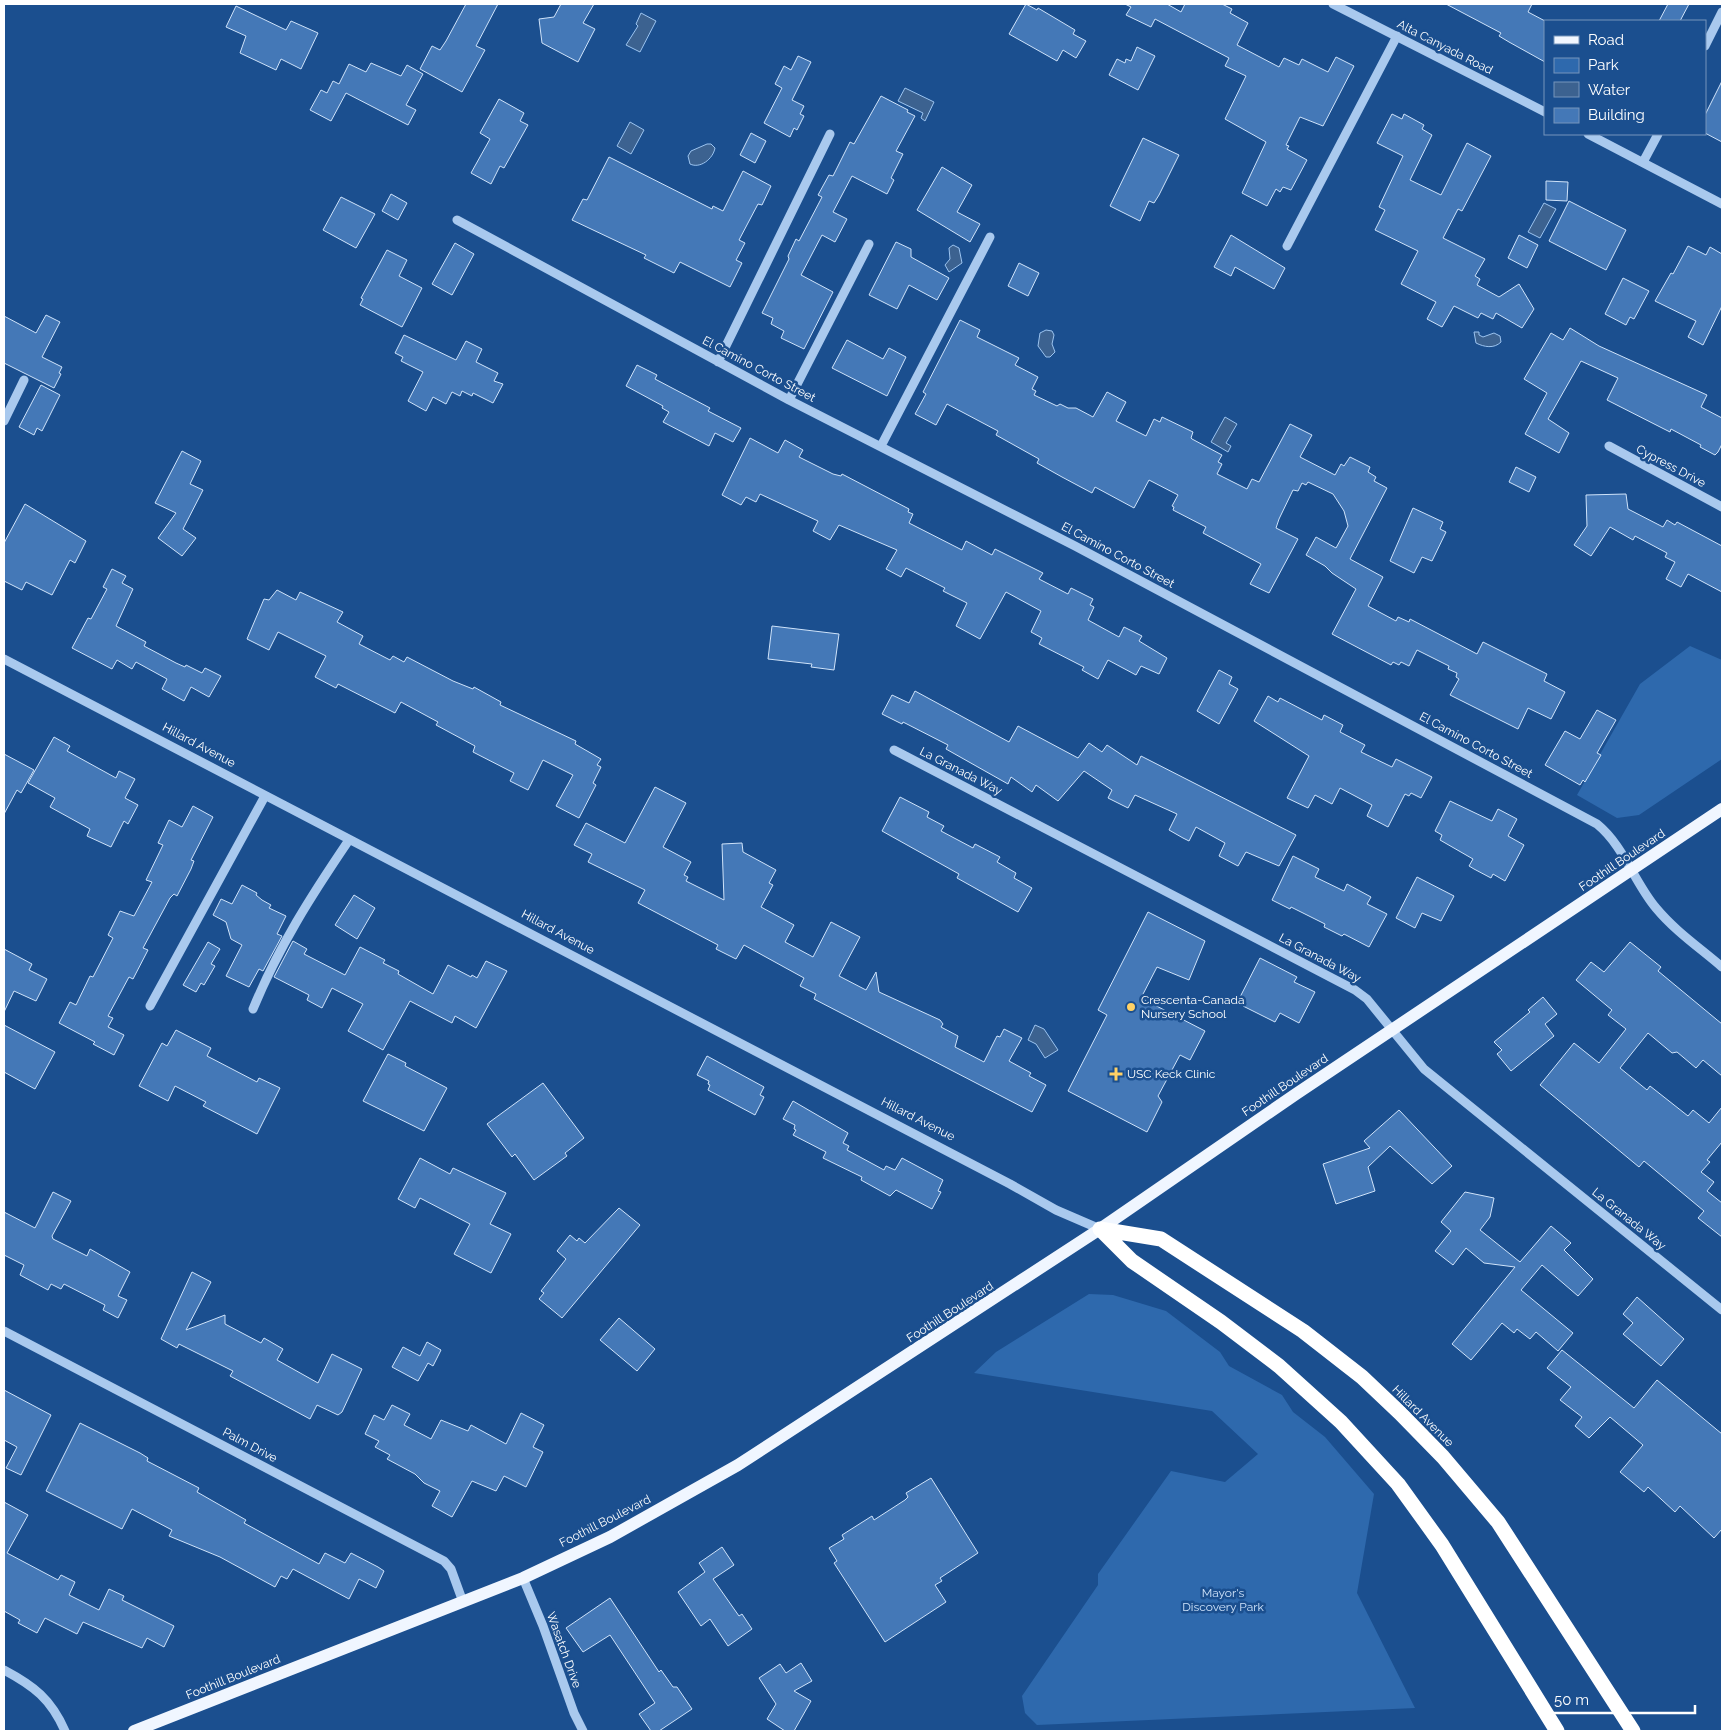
<svg xmlns="http://www.w3.org/2000/svg" width="1726" height="1735" font-family="Raleway,sans-serif">
  <rect width="100%" height="100%" fill="#1b4f8f"/>
  <path fill="#2e69ad" d="M1690 646 1722 660V759L1639 815 1617 818 1577 795 1640 684Z
    M1089 1294 1113 1295 1166 1311 1220 1352 1229 1366 1282 1395 1293 1412 1325 1437 1374 1494 1357 1593 1415 1708 1037 1725 1025 1713 1022 1696 1098 1585V1574L1171 1471 1225 1482 1258 1454 1212 1411 974 1373 996 1352Z"/>
  <path fill="#3c6290" stroke="#9cc4f0" d="M641 13 656 21 640 52 626 45 638 26 636 24Z
    M905 88 934 102 925 121 921 118 923 113 898 101Z
    M630 122 644 130 631 154 617 146Z
    M707 144H711L715 148C713 159 700 169 690 164L688 156 691 151Z
    M1544 203 1556 209 1540 238 1528 232Z
    M953 245 959 248 962 263 949 272 945 265 950 259 949 248Z
    M1046 330 1052 331 1054 335 1052 344 1055 352 1050 357H1046L1038 346 1040 333Z
    M1474 332H1479V335L1483 337 1494 333 1500 336 1501 342C1494 349 1484 347 1476 343Z
    M1225 417 1237 424 1226 443 1231 446 1228 452 1211 442Z
    M1035 1025 1044 1029 1058 1050 1045 1058 1036 1044 1028 1040Z"/>
  <path fill="#4478b7" stroke="#cfe3fa" d="M466 4H498L476 46 485 50 462 92 420 69 432 46 440 50 446 41Z
    M561 4H594L583 23 595 29 578 62 542 43 539 19 554 17Z
    M1026 4 1037 10 1038 8 1075 30 1073 34 1086 41 1076 58 1063 50 1057 61 1009 34Z
    M1125 4H1167L1181 12 1185 4H1222L1232 9 1230 13 1248 23 1237 45 1279 67 1284 58 1299 65 1302 59 1328 72 1336 57 1354 66 1323 126 1300 117 1286 145 1289 146 1287 149 1307 160 1291 190 1283 187 1280 192 1276 189 1267 206 1242 193 1266 142 1225 119 1246 76 1225 66 1229 58 1155 19 1151 27 1126 15 1131 7Z
    M1446 4H1532L1528 12 1545 21V62L1509 42 1499 36 1501 33Z
    M1668 4H1689L1680 21H1659Z
    M236 6 286 30 291 21 318 33 301 69 281 59 276 70 240 53 246 36 226 27Z
    M1137 47 1155 56 1138 90 1109 75 1117 59 1125 63 1126 59 1131 61Z
    M798 56 811 62 792 100 804 106 800 114 804 116 797 130 794 128 790 137 764 123 782 88 775 84 784 66 791 70Z
    M371 63 401 76 407 65 423 74 406 105 416 110 408 125 346 93 331 121 310 110 321 90 327 93 333 81 339 84 349 64 366 72Z
    M1722 81V142L1705 133V115Z
    M881 96 908 110 907 112 915 116 896 151 903 154 891 178 894 180 887 194 852 176 833 212 847 219 835 242 822 235 801 275 833 292 804 349 781 338 784 331 771 324 773 318 762 313 789 259 788 256 796 239 799 241 820 201 822 197 818 195 829 175 833 176 850 142 854 144Z
    M499 99 524 113 520 121 528 125 504 168 500 166 491 184 471 173 490 139 480 133Z
    M1392 114 1402 119 1404 114 1424 125 1422 129 1432 135 1410 180 1441 195 1467 143 1491 156 1462 211 1458 209 1443 238 1485 259 1475 276 1480 279 1477 285 1499 297 1519 284 1534 309 1522 328 1496 313 1493 319 1481 313 1478 318 1454 306 1442 327 1427 319 1436 302 1401 284 1418 251 1375 230 1385 210 1379 207 1403 156 1377 143Z
    M751 133 766 141 755 163 740 155Z
    M1143 138 1179 155 1159 195 1154 203 1149 201 1140 221 1110 206Z
    M609 157 712 209 713 206 723 211 743 171 771 186 762 205 758 204 739 240 745 243 736 260 742 263 730 287 680 262 674 273 644 258 646 255 572 220 583 199 587 200Z
    M942 167 972 185 957 212 980 224 970 242 917 210Z
    M1546 181 1568 182 1567 201 1546 200Z
    M391 194 407 203 398 220 382 211Z
    M341 197 375 214 356 248 323 230Z
    M1569 201 1626 230 1606 270 1549 241Z
    M1231 235 1285 268 1274 289 1235 267 1231 276 1214 267Z
    M1519 235 1538 245 1527 268 1508 258Z
    M896 242 911 249V257L949 278 937 300 909 285 897 309 869 295Z
    M455 243 474 254 452 295 432 284Z
    M1688 246 1706 255 1710 247 1722 254V306L1703 345 1688 337 1696 321 1655 301 1671 273 1673 274Z
    M387 250 407 260 399 276 422 288 402 327 360 305 363 299 361 298Z
    M1019 263 1039 273 1028 296 1008 286Z
    M1623 278 1649 291 1634 319 1630 317 1626 325 1605 314Z
    M46 315 60 322 42 357 62 367 59 373 61 374 54 388 4 363V316L36 333Z
    M960 320 980 330 977 337 1019 358 1015 365 1038 377 1032 389 1036 391 1034 395 1057 406 1060 404 1068 408H1076L1093 417 1107 392 1126 402 1116 421 1146 436 1154 419 1160 422 1162 417 1193 432 1191 438 1192 439 1222 455 1218 462 1222 464 1217 474 1247 489 1252 479 1259 482 1290 424 1312 435 1300 457 1335 475 1341 464 1344 466 1350 457 1370 467 1368 472 1376 477 1374 481 1387 488 1350 559 1383 577 1368 606 1396 621 1398 617 1409 622 1410 619 1477 654 1483 642 1547 674 1544 681 1565 692 1551 719 1528 708 1518 729 1450 695 1459 679 1456 677 1457 673 1448 669 1449 666 1417 650 1409 666 1401 662 1399 665 1393 662 1391 665 1332 634 1356 589 1332 573 1325 566 1306 555 1316 537 1336 548 1348 526 1344 511 1333 494 1308 482 1306 485 1302 483 1298 491 1293 490 1279 519 1276 528 1298 539 1269 593 1250 584 1261 564 1203 533 1206 527 1173 510 1174 507 1172 506 1178 495 1149 480 1134 508 1095 487 1092 493 1062 477 1037 463 1039 459 996 435 998 431 947 404 936 425 915 414 926 394 923 392Z
    M1570 328 1599 346 1707 395 1701 407 1722 418V444L1718 452 1715 455 1700 447 1701 445 1671 429 1670 432 1607 400 1618 378 1581 361 1548 419 1569 433 1559 453 1525 434 1547 393 1524 379 1551 333 1563 340Z
    M404 335 456 360 466 341 482 349 476 362 498 373 494 381 503 384 493 403 473 393 472 396 462 391 460 396 452 392 446 404 433 397 426 411 408 401 423 372 401 361 403 357 395 353Z
    M847 340 883 359 889 348 906 357 887 396 832 368Z
    M637 365 657 375 655 379 710 408 708 411 741 428 733 442 715 433 709 446 663 422 669 412 662 408 663 406 626 386Z
    M41 385 60 395 42 431 37 428 34 435 19 427Z
    M750 438 778 453 785 440 803 450 799 457 833 474 841 476 842 474 909 509 908 512 913 514 909 523 962 550 966 541 992 555 995 549 1043 573 1039 579 1068 594 1071 588 1093 599 1090 605 1094 607 1088 620 1119 637 1124 627 1142 636 1139 641 1167 658 1159 674 1141 666 1136 675 1108 660 1098 679 1082 670 1084 667 1039 644 1042 638 1031 632 1041 611 1006 592 980 639 956 626 967 603 943 591 945 588 906 568 901 577 886 569 897 550 839 525 830 540 813 531 818 521 760 494 756 502 746 497 741 505 722 495Z
    M182 451 201 461 190 484 203 490 183 529 196 538 182 556 158 538 176 513 155 503Z
    M1516 467 1536 477 1529 492 1509 482Z
    M1626 494 1628 509 1663 527 1667 520 1675 525 1677 522 1722 546V592L1688 574 1681 587 1666 579 1675 562 1665 557 1667 553 1635 536 1633 540 1610 527 1591 556 1574 545 1587 526 1586 495Z
    M25 504 86 541 75 563 70 560 52 595 26 582 22 590 4 581V543Z
    M1413 508 1443 522 1440 529 1446 532 1432 561 1422 557 1414 573 1390 561Z
    M112 569 126 576 122 583 133 589 116 626 146 642 144 646 176 663 185 667 186 665 202 673 205 668 221 676 209 697 191 687 184 701 162 689 167 679 136 662 132 669 117 660 112 669 72 648 88 618 91 619 107 589 103 587Z
    M277 590 296 600 300 592 343 612 337 622 363 636 359 644 390 660 393 656 404 662 407 657 453 681 473 689 474 687 501 702 500 705 576 741 575 744 601 759 597 765 601 767 593 783 596 785 579 818 556 806 573 775 543 760 528 790 510 781 514 773 473 752 475 746 436 725 438 722 401 702 395 713 338 684 336 688 315 677 326 656 278 632 269 650 247 639 264 599 269 600Z
    M772 626 839 634 834 670 811 667 812 664 768 659Z
    M1219 670 1232 677 1229 684 1238 689 1219 724 1197 711Z
    M915 691 1009 742 1018 726 1078 758 1089 743 1102 752 1107 745 1137 765 1141 756 1296 835 1279 866 1246 852 1238 866 1219 856 1225 843 1196 827 1189 841 1183 838 1169 830 1177 814 1135 795 1128 808 1108 798 1112 790 1084 771 1058 801 1036 785 1032 792 1011 777 1008 784 946 749 948 745 903 722 902 724 882 714 892 695 909 703Z
    M1268 696 1278 702 1280 698 1322 720 1324 715 1343 725 1340 732 1365 745 1361 752 1392 767 1396 759 1432 777 1421 798 1411 793 1409 796 1405 794 1388 827 1367 816 1372 805 1340 788 1332 804 1315 795 1308 808 1287 798 1309 756 1254 721Z
    M1597 710 1616 720 1597 753 1601 755 1585 782 1583 780 1580 785 1545 765 1565 731 1580 739Z
    M54 737 70 746 67 751 116 778 119 771 135 779 125 798 138 805 128 824 124 821 111 847 87 836 90 829 50 807 55 798 28 783Z
    M4 754 34 770 21 793 17 790 4 814Z
    M655 787 686 803 663 847 691 862 684 875 688 877 686 881 724 900 722 844 742 843 743 852 776 870 769 883 773 885 761 907 794 925 785 942 813 957 831 922 860 937 839 976 866 990 876 972 879 992 940 1020 943 1024 941 1027 958 1036 955 1047 984 1062 997 1036 1000 1037 1004 1029 1022 1038 1009 1061 1031 1073 1029 1076 1046 1085 1032 1112 814 999 816 994 800 986 804 978 744 945 736 959 716 949 718 945 638 903 645 890 588 862 592 854 574 845 586 823 625 843Z
    M900 797 929 812 927 817 944 826 941 831 973 848 975 844 1000 857 997 862 1016 873 1014 878 1032 888 1018 912 957 878 959 874 882 831Z
    M1450 801 1492 821 1498 809 1517 819 1508 836 1524 845 1505 881 1493 874 1491 878 1474 869 1469 866 1473 859 1440 840 1442 835 1435 831Z
    M193 806 213 817 191 860 194 861 191 869 177 896 174 894 170 898 143 948 148 950 133 979 129 977 108 1016 113 1018 108 1027 124 1035 114 1055 93 1044 95 1042 59 1023 70 1002 76 1005 90 976 93 977 113 938 108 935 120 911 134 916 152 882 146 880 163 845 158 843 169 820 182 827Z
    M1293 856 1319 869 1315 877 1344 891 1347 884 1371 897 1367 904 1387 914 1369 947 1344 934 1342 936 1324 927 1325 924 1291 907 1290 909 1272 900Z
    M1417 877 1454 896 1441 921 1422 913 1415 928 1396 918Z
    M242 885 257 893 256 895 262 900 271 905 269 908 286 916 277 934 282 936 263 971 259 969 249 987 226 976 242 945 231 939 226 922 213 915 221 899 232 904Z
    M354 895 375 908 357 939 335 925Z
    M1148 912 1205 941 1189 980 1157 967 1141 998 1205 1031 1190 1060 1180 1055 1158 1096 1162 1102 1147 1132 1068 1091 1107 1015 1098 1010Z
    M293 941 307 949 304 954 345 975 360 947 385 960 383 963 399 971 398 974 433 994 448 965 471 977 472 975 477 978 486 961 507 971 476 1028 455 1016 452 1023 410 1001 383 1050 348 1031 363 1004 332 988 322 1008 307 1000 309 995 274 977Z
    M208 942 220 949 211 964 215 966 204 985 201 983 196 992 183 985Z
    M1630 942 1661 967 1658 971 1722 1024V1076L1703 1060 1696 1068 1677 1052 1672 1053 1648 1033 1620 1068 1647 1090 1650 1086 1688 1116 1693 1110 1709 1123 1722 1107V1142L1707 1160 1710 1162 1701 1172 1714 1182 1707 1191 1722 1203V1237L1698 1218 1704 1211 1644 1161 1639 1167 1540 1085 1574 1043 1599 1063 1626 1029 1608 1015 1612 1010 1576 980 1591 962 1604 972Z
    M4 949 32 964 29 970 47 979 36 1001 14 991 4 1012Z
    M1260 958 1297 977 1294 982 1315 992 1299 1023 1280 1013 1275 1022 1243 1006 1238 1001Z
    M1543 997 1557 1014 1545 1024 1554 1036 1511 1071 1497 1054 1502 1050 1494 1042 1530 1012 1528 1010Z
    M4 1025 55 1052 35 1089 4 1072Z
    M176 1030 211 1048 207 1056 257 1082 259 1078 280 1088 257 1134 203 1106 206 1102 175 1086 168 1101 139 1086 162 1043 167 1046Z
    M388 1054 406 1063 405 1066 447 1088 424 1131 363 1101Z
    M707 1056 764 1087 760 1095 764 1097 755 1115 708 1090 710 1085 708 1084 709 1081 697 1075Z
    M543 1083 584 1138 565 1153 567 1156 534 1180 515 1154 512 1157 487 1124Z
    M793 1101 848 1133 843 1143 849 1146 847 1150 884 1170 886 1166 895 1170 902 1158 943 1180 938 1191 941 1192 932 1209 896 1190 890 1196 861 1180 862 1177 823 1158 826 1152 793 1135 796 1130 794 1129 795 1125 783 1119Z
    M1399 1110 1452 1166 1432 1184 1390 1146 1368 1167 1375 1191 1336 1204 1323 1164 1370 1148 1364 1141Z
    M420 1158 450 1174 453 1168 506 1193 490 1224 511 1234 491 1273 454 1254 470 1224 420 1198 415 1208 398 1199Z
    M53 1192 71 1201 52 1236 53 1239 87 1256 90 1249 130 1272 118 1296 127 1300 118 1318 103 1310 105 1305 64 1284 61 1289 51 1284 48 1290 20 1275 24 1265 4 1255V1212L35 1228Z
    M1465 1192 1494 1198 1490 1217 1480 1230 1520 1262 1551 1226 1571 1243 1564 1250 1593 1279 1578 1296 1542 1265 1521 1290 1573 1333 1558 1351 1536 1332 1530 1339 1517 1329 1514 1333 1502 1323 1471 1360 1452 1344 1515 1267 1484 1263 1466 1248 1453 1265 1435 1251 1451 1231 1441 1222Z
    M619 1208 640 1225 562 1318 539 1299 544 1293 541 1291 566 1259 557 1251 570 1235 577 1241 579 1238 585 1243Z
    M192 1272 211 1282 186 1330 225 1315V1324L261 1343 264 1338 283 1349 277 1360 318 1383 332 1354 362 1369 342 1412 338 1415 317 1405 310 1419 230 1376 233 1371 179 1344 177 1348 161 1339Z
    M1637 1297 1684 1339 1661 1366 1623 1334 1633 1323 1623 1314Z
    M619 1318 655 1349 637 1371 600 1340Z
    M427 1342 441 1350 433 1366 428 1363 418 1381 392 1367 403 1347 420 1356Z
    M1562 1350 1634 1408 1657 1380 1722 1434V1529L1714 1538 1680 1506 1675 1512 1648 1487 1644 1492 1620 1472 1643 1445 1610 1417 1589 1438 1575 1426 1582 1417 1560 1400 1571 1387 1547 1368Z
    M4 1390 51 1415 21 1475 6 1468 17 1447 4 1440Z
    M392 1405 410 1414 404 1425 431 1439 441 1420 468 1431 471 1425 506 1444 521 1413 544 1425 533 1447 543 1452 526 1487 504 1476 496 1491 472 1481 452 1517 432 1506 440 1491 424 1483 415 1474 387 1459 390 1455 375 1447 379 1441 365 1434 374 1415 384 1420Z
    M80 1423 140 1453 148 1458 147 1461 199 1488 197 1492 246 1520 244 1523 319 1564 325 1553 345 1563 351 1553 378 1567 384 1571 376 1588 359 1579 349 1599 293 1569 287 1579 281 1576 275 1587 220 1557 169 1536 172 1530 132 1509 122 1529 46 1491Z
    M931 1478 978 1553 940 1578 942 1581 935 1585 946 1602 885 1642 834 1563 837 1561 829 1548 844 1539 842 1535 872 1516 874 1520 905 1500 908 1497 906 1493Z
    M4 1502 28 1515 7 1553 58 1580 61 1575 75 1582 69 1595 99 1610 109 1589 124 1596 122 1600 174 1626 164 1647 147 1638 142 1648 83 1622 77 1634 45 1618 37 1633 18 1623 20 1620 4 1611Z
    M722 1547 734 1565 713 1579 739 1616 742 1614 752 1629 728 1646 710 1619 701 1626 678 1592 705 1572 699 1563Z
    M610 1598 659 1672 661 1670 673 1687H677L692 1709 659 1731H651L639 1714 655 1703 610 1635 583 1652 566 1628Z
    M801 1663 812 1681 794 1691 811 1701 794 1731H785L767 1719 776 1704 759 1678 780 1664 786 1673Z"/>
  <g fill="none" stroke-linecap="round" stroke-linejoin="round">
    <path stroke="#a9c9ee" stroke-width="9" d="M1333 4 1545 112
      M1705 46 1722 12
      M1588 134 1722 204
      M1643 162 1658 134
      M457 220 789 400 1075 546 1597 824C1624 846 1634 882 1656 908 1675 931 1700 948 1722 967
      M1287 246 1397 36
      M718 362 830 134
      M789 400 869 244
      M4 421 24 380
      M881 446 990 237
      M1609 446 1722 507
      M4 659 1010 1184 1056 1210 1100 1229
      M894 750 1355 990 1367 999 1424 1069 1722 1310
      M150 1006 265 796
      M253 1009C279 946 311 896 349 840
      M4 1331 444 1561 451 1569 463 1602
      M523 1578 543 1626 574 1713 583 1731
      M4 1670C34 1686 51 1699 65 1731"/>
    <path stroke="#f0f6ff" stroke-width="12" d="M134 1731 523 1578 610 1537 738 1465 1100 1229 1296 1094 1722 809"/>
    <path stroke="#fff" stroke-width="15" d="M1100 1229 1161 1239 1303 1331 1362 1377 1400 1413 1443 1457 1498 1522 1633 1731
      M1100 1229 1132 1261 1221 1322 1279 1366 1341 1422 1398 1484 1442 1545 1557 1731"/>
  </g>
  <g fill="#ffd166" stroke="#1b4f8f" stroke-width="2">
    <circle cx="1131" cy="1007" r="5"/>
    <path d="M1113.5 1066.5h5v5h5v5h-5v5h-5v-5h-5v-5h5z"/>
  </g>
  <g text-anchor="middle" dominant-baseline="central" stroke-width="5" stroke-linejoin="round" paint-order="stroke">
    <g font-size="12" fill="#fff" stroke="#1b4f8f">
      <text transform="translate(1445 47) rotate(27)">Alta Canyada Road</text>
      <text transform="translate(759 369) rotate(28)">El Camino Corto Street</text>
      <text transform="translate(1671 466) rotate(28)">Cypress Drive</text>
      <text transform="translate(1118 555) rotate(28)">El Camino Corto Street</text>
      <text transform="translate(199 745) rotate(28)">Hillard Avenue</text>
      <text transform="translate(1476 745) rotate(28)">El Camino Corto Street</text>
      <text transform="translate(961 771) rotate(27)">La Granada Way</text>
      <text transform="translate(1622 860) rotate(-34)">Foothill Boulevard</text>
      <text transform="translate(558 932) rotate(28)">Hillard Avenue</text>
      <text transform="translate(1320 958) rotate(28)">La Granada Way</text>
      <text transform="translate(1285 1085) rotate(-34)">Foothill Boulevard</text>
      <text transform="translate(918 1119) rotate(27)">Hillard Avenue</text>
      <text transform="translate(1629 1219) rotate(39)">La Granada Way</text>
      <text transform="translate(950 1312) rotate(-33)">Foothill Boulevard</text>
      <text transform="translate(1423 1416) rotate(45)">Hillard Avenue</text>
      <text transform="translate(250 1445) rotate(28)">Palm Drive</text>
      <text transform="translate(605 1521) rotate(-27)">Foothill Boulevard</text>
      <text transform="translate(564 1650) rotate(70)">Wasatch Drive</text>
      <text transform="translate(233 1677) rotate(-22)">Foothill Boulevard</text>
    </g>
    <g font-size="12" fill="#fff" stroke="#1b4f8f" text-anchor="start">
      <text x="1141" y="1000">Crescenta-Canada<tspan x="1141" dy="14">Nursery School</tspan></text>
      <text x="1127" y="1074">USC Keck Clinic</text>
    </g>
    <g font-size="12" fill="#cfe3fa" stroke="#1b4f8f">
      <text x="1223" y="1593">Mayor's<tspan x="1223" dy="14">Discovery Park</tspan></text>
    </g>
  </g>
  <rect width="1726" height="1735" fill="none" stroke="#ffffff" stroke-width="10"/>
  <rect x="1544" y="20" width="162" height="115" fill="#1b4f8f" stroke="#7695bc"/>
  <rect x="1554" y="36" width="25" height="8" fill="#f0f6ff" stroke="#7695bc"/>
  <text x="1588" y="45" font-size="15" fill="#ffffff">Road</text>
  <rect x="1554" y="58" width="25" height="15" fill="#2e69ad" stroke="#7695bc"/>
  <text x="1588" y="70" font-size="15" fill="#ffffff">Park</text>
  <rect x="1554" y="82" width="25" height="15" fill="#3c6290" stroke="#7695bc"/>
  <text x="1588" y="95" font-size="15" fill="#ffffff">Water</text>
  <rect x="1554" y="108" width="25" height="15" fill="#4478b7" stroke="#7695bc"/>
  <text x="1588" y="120" font-size="15" fill="#ffffff">Building</text>
  <path d="M1546 1705v8h149v-8" fill="none" stroke="#ffffff" stroke-width="2.5"/>
  <text x="1554" y="1705" font-size="15" fill="#ffffff" stroke="#1b4f8f" stroke-width="4" paint-order="stroke">50 m</text>
</svg>
